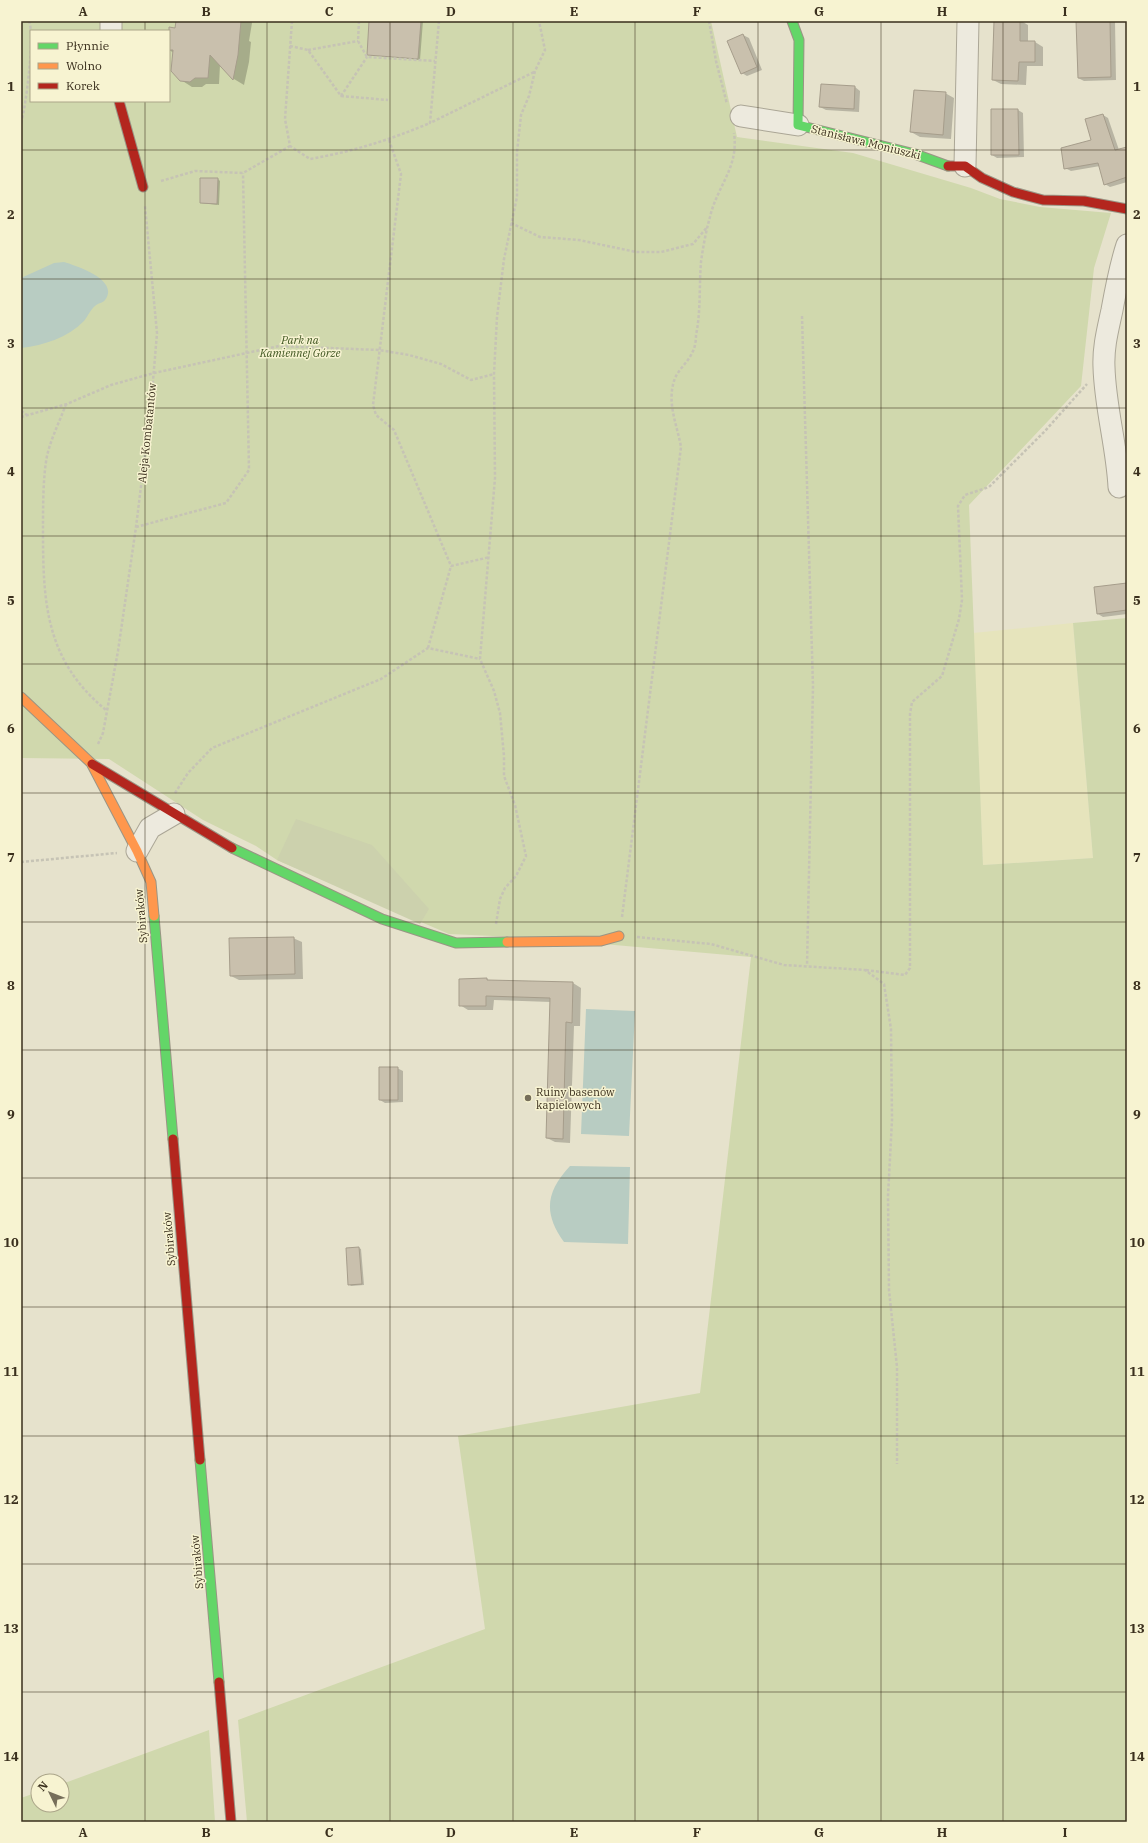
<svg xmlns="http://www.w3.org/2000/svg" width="1148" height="1843" font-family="'IBM Plex Serif',serif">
  <rect width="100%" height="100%" fill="#e6e2cc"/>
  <path fill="#e6e4bc" d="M1073 623 1093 858 983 865 973 633Z"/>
  <path fill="#d0d8ad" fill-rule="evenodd" d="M21 21H711L737 137 853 153 971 188 1000 199 1040 207 1111 213 1094 268 1081 386 969 505 983 865 1093 858 1073 623 1127 618V1822H247L238 1720 485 1629 458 1436 700 1393 751 957 535 938 449 934 277 860 256 846 203 820 109 759 21 758ZM31 31H169V101H31Z
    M209 1730 215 1822H21V1798L38 1792V1805H62V1784Z"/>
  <path fill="#ccd1ad" d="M296 819 372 845 429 909 420 924 277 860Z"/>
  <path fill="#b8ccc2" d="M64 262C77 266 120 280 105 300 103 303 98 303 95 306 91 309 88 316 84 321 67 338 45 345 21 348V278L54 263Z
    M586 1009 635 1011 629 1136 581 1134Z
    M570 1166 630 1167 628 1244 564 1242C543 1213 546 1192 570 1166Z"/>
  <path fill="#0003" d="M177 21H251L252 23 249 41 251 42 249 62 244 85 234 79 220 65 219 84H206L202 87H192L181 80 174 53 169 50V36L176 29Z
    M370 21H423L420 60 368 54Z
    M995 21H1021L1028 25V42H1035L1043 47V66H1027L1026 85 1001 84 993 80Z
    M1077 21H1115L1116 80 1084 81 1078 78Z
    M743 35 749 38 762 70 747 76 742 73Z
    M855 87 860 91 859 112 826 110 820 107Z
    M945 93 954 98 951 139 920 137 911 132Z
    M1018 110 1023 113 1024 157 997 158 992 155Z
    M1103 115 1108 118 1119 150 1127 148V182L1110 187 1105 184 1100 166 1071 171 1065 168 1092 141Z
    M218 179 220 181 219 205 201 203Z
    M1127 584V614L1103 617 1098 614Z
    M293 938 302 942 303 979 239 980 231 976Z
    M487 979 490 981 573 983 581 988 580 1026H574L570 1143 555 1142 547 1138 551 1002 494 1000 493 1010H468L460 1005Z
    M397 1068 403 1071V1102L385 1103 380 1100Z
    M359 1248 361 1249 364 1285 351 1286 349 1284Z"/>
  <path fill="#c9c0ad" stroke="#a69d8b" d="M176 21H241L238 55 233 80 210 55 208 78H195L190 82 180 81 171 71 173 50H169V27L175 28Z
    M369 21H421L418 59 367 55Z
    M994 21H1020V41H1035V62H1019L1018 81 992 80Z
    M1076 21H1110L1111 77 1078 78Z
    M743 34 757 67 741 74 727 41Z
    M821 84 855 86 854 109 819 107Z
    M914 90 946 92 943 135 910 132Z
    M991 109H1018L1019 155H991Z
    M1103 114 1115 150 1127 147V177L1104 185 1098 163 1064 169 1061 148 1091 140 1085 119Z
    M200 178H218L217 204 200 203Z
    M1127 583V610L1097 614 1094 587Z
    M294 937 295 974 230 976 229 938Z
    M487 978V980L573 982 572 1023 566 1022 563 1139 546 1138 550 998 486 996V1006H459V979Z
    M379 1067H398V1100H379Z
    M359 1247 362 1284 348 1285 346 1248Z"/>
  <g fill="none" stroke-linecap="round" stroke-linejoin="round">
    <g stroke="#aba696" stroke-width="23">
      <path id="street" d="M111 21V31
        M741 116 798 125
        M965 166 968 21
        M1119 487C1117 447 1105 407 1104 367 1103 347 1108 329 1112 310 1116 288 1120 266 1127 245
        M137 851 150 828 174 814"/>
    </g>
    <g stroke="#9a9585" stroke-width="11">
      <path id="fast" d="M792 21 799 40 798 125 915 154 948 166
        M232 848 382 919 456 943 507 942
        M154 916 173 1139
        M200 1460 219 1682"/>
    </g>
    <g stroke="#9a9585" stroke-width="11">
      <path id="slow" d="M21 697 91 763 137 851 151 882 154 916
        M507 942 601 941 619 936"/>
    </g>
    <g stroke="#9a9585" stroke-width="11">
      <path id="jam" d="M119 101 143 187
        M948 166H965L982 178 1013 192 1043 200 1084 201 1127 209
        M92 764 232 848
        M173 1139 200 1460
        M219 1682 231 1822"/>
    </g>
    <path stroke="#c6c3b5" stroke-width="2.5" stroke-dasharray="3 2" stroke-linecap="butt" d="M292 21 285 119 290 146 310 159C355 151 389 140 430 123
      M359 21 358 41 367 57 435 61
      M439 21 430 123 534 72
      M709 21 716 61 727 104
      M290 46 308 50 341 96 388 100
      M308 50 358 41
      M341 96 367 57
      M21 123C26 107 35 35 29 21
      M389 140 401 174 373 405 376 415 394 430 451 566 490 557
      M161 181 195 171 243 173 290 146
      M511 223 540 237 579 240 636 252H661L693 244 708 226
      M802 316 813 686 807 966
      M66 404C60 421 51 438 47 456 43 476 43 507 43 529 43 602 45 660 106 710
      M21 411 27 415
      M21 417 67 404 111 385 154 373 279 346 379 350 409 355 441 364 471 380 494 374
      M136 527 226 503 249 470 243 173
      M428 648 451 566
      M98 744 103 733 118 651 136 527 151 405 157 333 145 206
      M175 793 188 773 212 748 381 679 428 648 480 659
      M21 862 117 853
      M622 917 681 447C677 424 666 402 675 378 679 369 688 362 692 353 695 348 696 341 696 335 701 311 699 286 701 262 703 247 706 231 710 217 717 186 739 168 734 133
      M496 924 500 899 505 888 516 876 526 856 515 805 504 776V756L500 713 494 691 480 659 495 478 494 374 497 317 504 259 517 197V152L521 115 529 96 535 71 545 50 539 21
      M637 937 711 944 784 965 865 970 884 984 891 1029 892 1120 888 1196 889 1290 897 1367V1464
      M866 970 905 975 910 968V714L912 702 942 676 959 619 962 600 958 506 965 495 989 487 1045 431 1087 384"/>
    <use href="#street" stroke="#edeade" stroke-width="21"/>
    <use href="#fast" stroke="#63d668" stroke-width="9"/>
    <use href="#slow" stroke="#ff974d" stroke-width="9"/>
    <use href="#jam" stroke="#b3261e" stroke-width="9"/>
  </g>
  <path fill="none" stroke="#3a2f1d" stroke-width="1" stroke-opacity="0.55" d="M145 21V31M267 21V1822M390 21V1822M513 21V1822M635 21V1822M758 21V1822M881 21V1822M1003 21V1822M145 101V1822M21 150H1127M21 279H1127M21 408H1127M21 536H1127M21 664H1127M21 793H1127M21 922H1127M21 1050H1127M21 1178H1127M21 1307H1127M21 1436H1127M21 1564H1127M21 1692H1127"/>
  <circle fill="#766e5a" stroke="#f7f3d1" stroke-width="1.5" cx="528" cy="1098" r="4"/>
  <g text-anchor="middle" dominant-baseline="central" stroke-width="3" stroke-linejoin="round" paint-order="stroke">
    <g font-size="11" fill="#3a2f1d" stroke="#f7f3d1">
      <text transform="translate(866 142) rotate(14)">Stanisława Moniuszki</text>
      <text transform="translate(147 433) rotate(-84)">Aleja Kombatantów</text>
      <text transform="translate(141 916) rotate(-95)">Sybiraków</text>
      <text transform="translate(169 1239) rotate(-95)">Sybiraków</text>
      <text transform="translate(197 1562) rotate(-95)">Sybiraków</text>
    </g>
    <g font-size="11" font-style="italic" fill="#415722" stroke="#f7f3d1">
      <text x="300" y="340">Park na<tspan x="300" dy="13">Kamiennej Górze</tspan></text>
    </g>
    <g font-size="11" fill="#3a2f1d" stroke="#f7f3d1" text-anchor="start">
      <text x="536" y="1092">Ruiny basenów<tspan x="536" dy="13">kapielowych</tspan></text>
    </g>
  </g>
  <rect width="1148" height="1843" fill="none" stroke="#f7f3d1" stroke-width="44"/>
  <rect x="30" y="30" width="140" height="72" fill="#f7f3d1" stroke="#aba589"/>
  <rect x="38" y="43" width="20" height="6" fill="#63d668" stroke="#aba589"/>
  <text x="66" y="50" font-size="12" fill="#3a2f1d">Płynnie</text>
  <rect x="38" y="63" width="20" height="6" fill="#ff974d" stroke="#aba589"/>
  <text x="66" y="70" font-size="12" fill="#3a2f1d">Wolno</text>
  <rect x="38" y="83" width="20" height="6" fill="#b3261e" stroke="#aba589"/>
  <text x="66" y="90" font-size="12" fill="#3a2f1d">Korek</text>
  <g transform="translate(50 1793) rotate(313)"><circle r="19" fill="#f7f3d1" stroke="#aba589"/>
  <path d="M0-3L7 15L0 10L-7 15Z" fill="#766e5a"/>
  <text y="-6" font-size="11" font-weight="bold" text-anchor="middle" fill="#3a2f1d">N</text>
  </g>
  <rect x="22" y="22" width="1104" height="1799" fill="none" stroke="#3a2f1d" stroke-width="1.5"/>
  <g font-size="13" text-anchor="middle" font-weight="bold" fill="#3a2f1d">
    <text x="83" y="16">A</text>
    <text x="206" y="16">B</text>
    <text x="329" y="16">C</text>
    <text x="451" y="16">D</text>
    <text x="574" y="16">E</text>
    <text x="697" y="16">F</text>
    <text x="819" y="16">G</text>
    <text x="942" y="16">H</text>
    <text x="1065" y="16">I</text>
    <text x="11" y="91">1</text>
    <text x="1137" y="91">1</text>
    <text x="11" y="219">2</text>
    <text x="1137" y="219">2</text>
    <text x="11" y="348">3</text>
    <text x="1137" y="348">3</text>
    <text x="11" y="476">4</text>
    <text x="1137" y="476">4</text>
    <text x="11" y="605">5</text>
    <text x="1137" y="605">5</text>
    <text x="11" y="733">6</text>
    <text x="1137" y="733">6</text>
    <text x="11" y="862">7</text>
    <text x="1137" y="862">7</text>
    <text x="11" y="990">8</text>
    <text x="1137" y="990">8</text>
    <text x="11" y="1119">9</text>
    <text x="1137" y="1119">9</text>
    <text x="11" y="1247">10</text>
    <text x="1137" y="1247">10</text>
    <text x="11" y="1376">11</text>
    <text x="1137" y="1376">11</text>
    <text x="11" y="1504">12</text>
    <text x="1137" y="1504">12</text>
    <text x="11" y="1633">13</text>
    <text x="1137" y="1633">13</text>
    <text x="11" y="1761">14</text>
    <text x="1137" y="1761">14</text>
    <text x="83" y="1837">A</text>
    <text x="206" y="1837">B</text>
    <text x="329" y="1837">C</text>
    <text x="451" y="1837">D</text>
    <text x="574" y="1837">E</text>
    <text x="697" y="1837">F</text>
    <text x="819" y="1837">G</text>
    <text x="942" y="1837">H</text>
    <text x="1065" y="1837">I</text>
  </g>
</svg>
